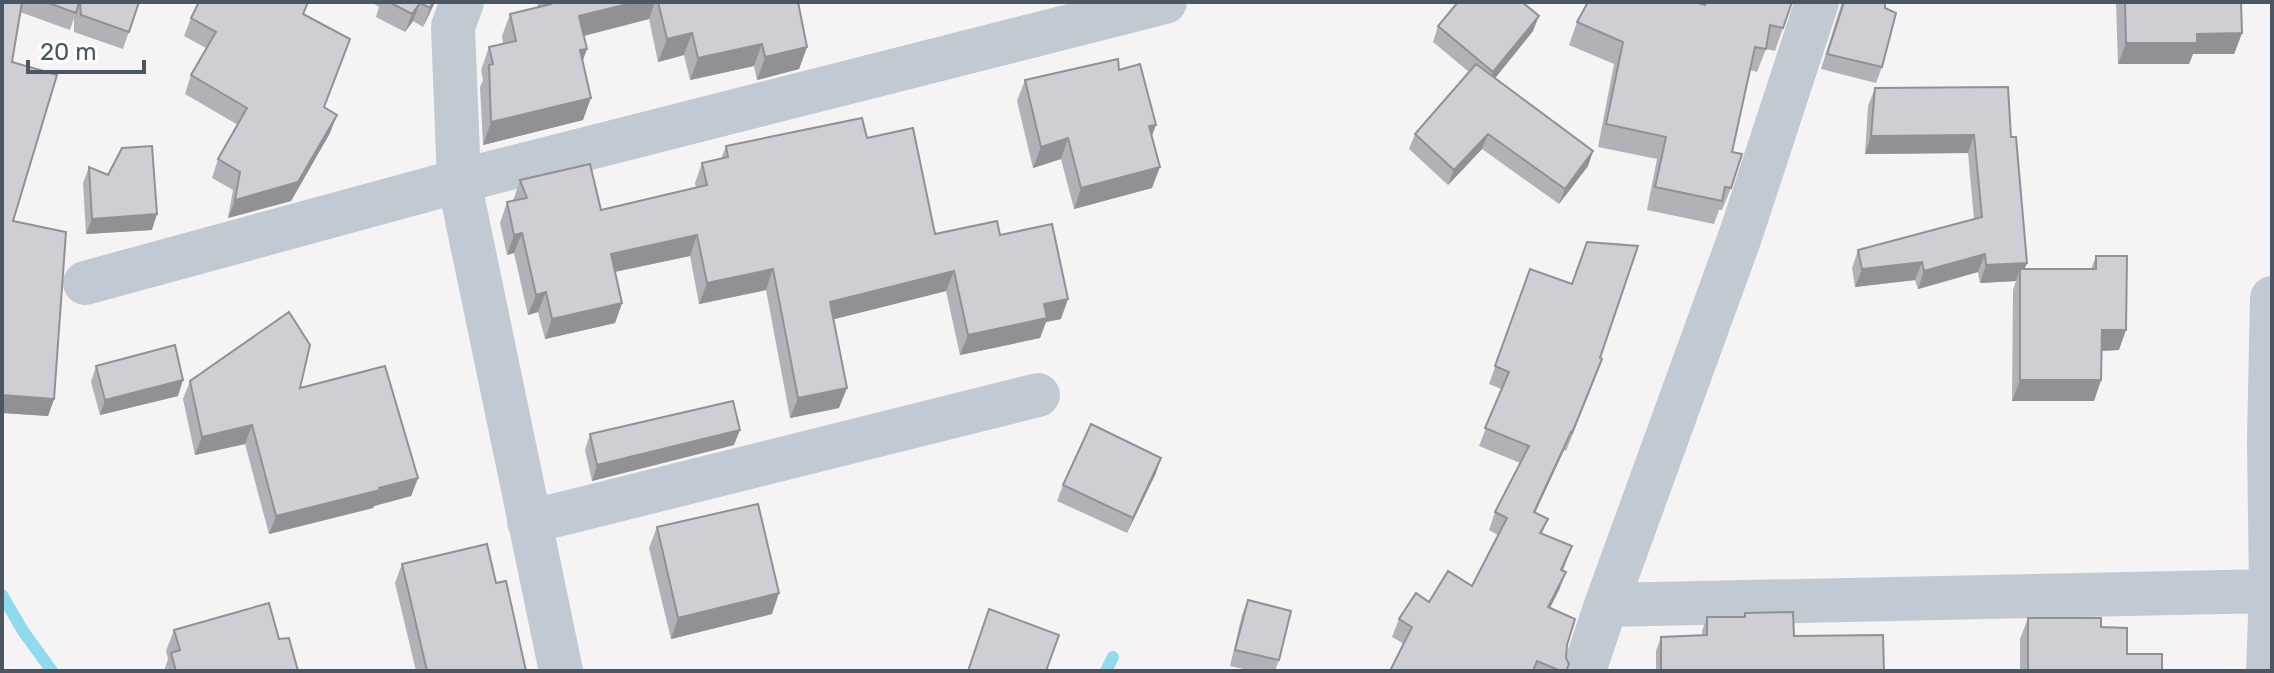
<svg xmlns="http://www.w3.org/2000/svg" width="2274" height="673" font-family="Rubik,sans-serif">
  <rect width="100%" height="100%" fill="#f5f3f3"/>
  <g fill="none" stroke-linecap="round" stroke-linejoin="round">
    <path stroke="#90daee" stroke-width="12" d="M2 595 23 631 52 671
      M1106 671 1113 657"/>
    <path stroke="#c1cad2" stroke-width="44" d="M462 2 453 27 459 181 561 671
      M85 283 459 181 1165 2
      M529 522 1038 395
      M1606 605 2272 591
      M1584 671 1606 605 1741 234 1817 2
      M2268 671 2271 591 2269 440 2272 298"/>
  </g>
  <path fill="#b0b2b7" d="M2 2H139L123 49 74 32V18L70 30 20 12 12 62 13 221 54 399 48 416 2 413Z
    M371 2H435L423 27 413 21 405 32 376 17 379 7Z
    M537 2H798L807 47 799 69 757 80 754 66 690 80 684 55 658 62 649 19 584 36 587 49 582 61 583 120 483 145 480 87 483 80 481 70 489 47 503 44 502 36 510 14 538 7Z
    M1702 2H1792L1775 51 1766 49 1757 72 1750 70 1732 152 1731 188 1722 210H1719L1714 224 1647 210 1657 159 1598 147 1614 64 1569 45 1577 22 1702 4Z
    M1842 2H1885L1882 67 1876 83 1821 69Z
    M2116 2H2241L2242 33 2234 54H2193L2189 64H2118Z
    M304 15 330 133 291 201 228 218 233 190 212 178 218 159 238 125 185 94 191 75 206 48 184 36 191 18Z
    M1438 26 1533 31 1495 78 1593 151 1588 166 1559 204 1482 149 1448 185 1409 149 1415 134 1469 72 1433 42Z
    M1119 70 1152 136V188L1074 209 1061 159 1033 168 1017 101 1025 80Z
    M1875 88 2011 137 2027 263 2024 269H2091L2096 256 2119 350 2102 351 2101 380 2094 401H2012L2013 290 2016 281 1980 283 1978 272 1918 289 1915 280 1855 287 1852 268 1858 250 1974 220 1968 153 1865 154 1868 106Z
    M867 138 935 234 1000 235 1061 319 1046 322 1040 338 960 355 946 291 834 319 839 408 790 418 766 290 699 304 690 256 615 272 622 303 615 323 545 339 538 312 528 315 514 253 507 255 500 223 507 202 513 201 520 180 601 210 696 188 695 183 702 163 721 159 726 146Z
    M89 167 152 230 86 234 83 183Z
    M1530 269 1600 358 1596 376 1566 451 1564 450 1535 513 1548 519 1542 534 1572 546 1563 571 1566 572 1559 590 1550 608 1567 645 1566 671H1390L1404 644 1392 637 1399 619 1429 602 1472 586 1498 535 1489 530 1495 512 1520 463 1479 446 1501 389 1489 384Z
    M96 366 178 396 100 415 91 382Z
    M190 381 300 388 418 478 411 496 374 506 373 508 269 534 245 444 195 455 183 399Z
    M590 434 734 445 592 481 585 450Z
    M1156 473 1127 533 1057 501 1063 485Z
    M657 527 772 614 671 639 649 548Z
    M402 564 496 583 526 671H416L395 583Z
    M1248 600 1279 660 1275 671H1253L1230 666 1242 615Z
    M1745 613 1794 636 1884 671H1656V651L1661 637 1702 635V631L1707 617H1744Z
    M2028 618 2101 627 2127 654 2162 671H2020V639Z
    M174 630 279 639 298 671H164L168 659 166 651Z"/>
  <path fill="#909195" d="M433 2H435L423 27 430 8Z
    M636 2H655L649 19 571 39 579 16Z
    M420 3 413 21 405 32 412 14Z
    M1539 16 1533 31 1488 87 1493 72Z
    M692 33 684 55 658 62 667 39Z
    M2242 33 2234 54H2193L2189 64H2118L2126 43 2197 34Z
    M762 44 754 66 690 80 698 58Z
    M807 47 799 69 757 80 765 57Z
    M587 49 579 71 580 50Z
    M591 98 583 120 483 145 491 122Z
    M337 115 330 133 291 201 228 218 235 200Z
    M1156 125 1148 146 1149 126Z
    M1488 134 1482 149 1448 185 1454 170Z
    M1974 135 1968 153 1865 154 1871 136Z
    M1068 138 1061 159 1033 168 1041 147Z
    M1593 151 1588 166 1559 204 1565 189Z
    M1160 167 1152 188 1074 209 1081 188Z
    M157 214 152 230 86 234 92 219Z
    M522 233 514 253 507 255 514 235Z
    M697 235 690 256 604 274 611 254Z
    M1985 254 1978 272 1918 289 1924 271Z
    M1922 262 1915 280 1855 287 1862 269Z
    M2027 263 2020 280V269L2016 281 1980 283 1986 265Z
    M773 269 766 290 699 304 707 283Z
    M954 271 946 291 823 322 830 302Z
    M546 292 538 312 528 315 536 295Z
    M1068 299 1061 319 1046 322 1040 338 960 355 968 335 1044 304Z
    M622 303 615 323 545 339 552 319Z
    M2102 330H2126L2119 350 2095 351Z
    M183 380 178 396 100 415 105 400Z
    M2020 380H2101L2094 401H2012Z
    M847 388 839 408 790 418 798 398Z
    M2 395 54 399 48 416 2 413Z
    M252 425 245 444 195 455 202 437Z
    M740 430 734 445 592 481 597 465Z
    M1571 432 1564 450 1527 530 1534 512Z
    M1161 458 1156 473 1127 533 1133 518Z
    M418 478 411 496 374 506 373 508 269 534 276 516Z
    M1566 572 1559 590 1541 625 1548 607Z
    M779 593 772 614 671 639 678 618Z"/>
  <path fill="#cdcfd5" stroke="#909195" stroke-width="2" d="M2 2H22L12 62 57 75 13 221 66 232 54 399 2 395Z
    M46 2H79L76 13Z
    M80 2H139L129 32 81 15Z
    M199 2H308L303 14 350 39 324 107 337 115 298 182 235 200 240 172 218 159 247 108 191 75 216 32 191 18Z
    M389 2H433L430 8 420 3 412 14Z
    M550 2H636L579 16 587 49 580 50 591 98 491 122 489 65 493 64 489 47 516 41 510 14 551 4Z
    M658 2H798L807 47 765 57 762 44 698 58 692 33 667 39Z
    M1458 2H1522L1539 16 1493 72 1438 26Z
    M1588 2H1695L1705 5 1706 2H1792L1783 28 1770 25 1766 49 1755 47 1732 152 1742 154 1731 188 1725 187 1722 201 1655 187 1666 137 1606 124 1623 42 1577 22Z
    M1844 2H1885V8L1896 13 1882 67 1827 54Z
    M2125 2H2241L2242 33 2197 34V43H2126Z
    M1118 59 1119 70 1140 64 1156 125 1149 126 1160 167 1081 188 1068 138 1041 147 1025 80Z
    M1476 64 1593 151 1565 189 1488 134 1454 170 1415 134Z
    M2008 87 2011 137H2016L2027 263 1986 265 1985 254 1924 271 1922 262 1862 269 1858 250 1982 217 1974 135 1871 136 1875 88Z
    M862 118 867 138 913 128 935 234 997 221 1000 235 1052 224 1068 299 1044 304 1047 318 968 335 954 271 830 302 847 388 798 398 773 269 707 283 697 235 611 254 622 303 552 319 546 292 536 295 522 233 514 235 507 202 527 198 520 180 590 164 601 210 707 185 702 163 728 157 726 146Z
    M152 146 157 214 92 219 89 167 108 175 122 148Z
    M1587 242 1638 246 1600 358 1602 359 1572 433 1571 432 1534 512 1548 519 1540 533 1572 546 1561 570 1566 572 1548 607 1575 619 1567 645 1566 658 1569 664 1566 671H1561L1537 661 1533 671H1390L1412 627 1399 619 1416 593 1429 602 1448 571 1472 586 1507 518 1495 512 1529 446 1485 428 1509 372 1495 366 1530 269 1572 284Z
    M2096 256H2127L2126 330H2102L2101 380H2020V269H2096Z
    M289 312 310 345 300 388 385 366 418 478 379 488 380 490 276 516 252 425 202 437 190 381Z
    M175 345 183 380 105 400 96 366Z
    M733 401 740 430 597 465 590 434Z
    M1091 424 1161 458 1133 518 1063 485Z
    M758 504 779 593 678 618 657 527Z
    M487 544 496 583 506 581 526 671H427L402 564Z
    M1248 600 1291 611 1279 660 1235 650Z
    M269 603 279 639 289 638 298 671H176L171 653 180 650 174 630Z
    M989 609 1059 635 1046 671H968Z
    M1793 612 1794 636 1883 635 1884 671H1661V637L1707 635V617H1745V613Z
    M2028 618H2101V627L2127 628V654H2162V671H2028Z"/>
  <rect width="2274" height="673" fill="none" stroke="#4a5661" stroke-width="8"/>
  <path d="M28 60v12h116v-12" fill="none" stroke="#4a5661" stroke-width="4"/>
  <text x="40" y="60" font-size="24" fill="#4a5661" stroke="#ffffff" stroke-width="6" paint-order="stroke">20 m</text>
</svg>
